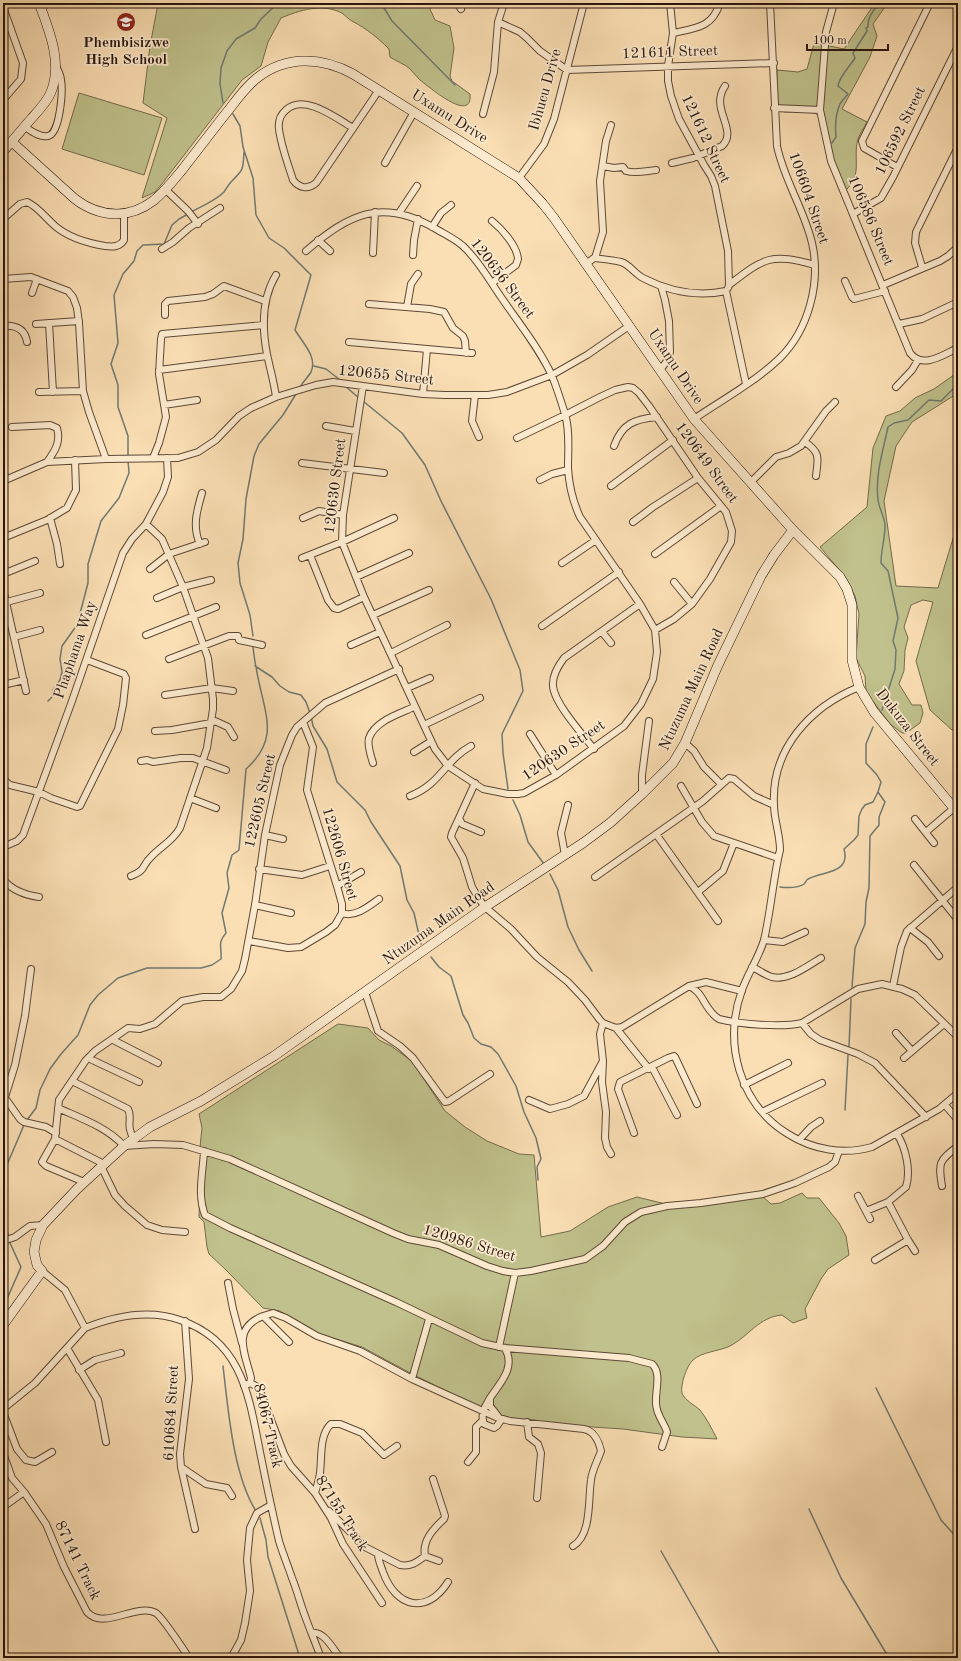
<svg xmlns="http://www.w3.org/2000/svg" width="961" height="1661" font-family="'Old Standard TT',serif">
  <rect width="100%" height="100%" fill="#fbdfb4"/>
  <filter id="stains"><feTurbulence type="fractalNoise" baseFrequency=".005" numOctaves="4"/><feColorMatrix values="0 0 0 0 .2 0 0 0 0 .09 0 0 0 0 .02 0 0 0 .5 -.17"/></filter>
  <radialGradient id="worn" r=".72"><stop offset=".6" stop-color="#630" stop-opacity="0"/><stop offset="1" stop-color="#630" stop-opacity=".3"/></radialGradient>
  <path fill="#c0c18c" stroke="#746b4c" d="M160 3H430V9L435 20 450 26 454 48 450 76 452 81 470 94C473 125 428 86 420 80 416 76 413 72 409 68 404 64 396 61 390 57L389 49C377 37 367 29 352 21 348 19 345 15 342 13 322 3 300 10 281 18L268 42 261 66 242 80 161 185 155 192 142 198 167 118 143 103 150 46 158 4Z
    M875 3H893L887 4 873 24 877 36 870 57 842 109 867 122C864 128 860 133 858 139 852 160 865 177 841 194L828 162 819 116C811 108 796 112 784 112L777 103V70L798 72 807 69 815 40 820 44 844 49Z
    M79 93 162 118 144 175 62 149Z
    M958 372V393L912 422 896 446 884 501 896 586 938 588 958 522V728L952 730 930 710 916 661 933 602 923 600 911 605 904 627 908 638 905 650 904 671 899 684 912 705H921L923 713 920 723 906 733H902L890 724 866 692 865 676 856 658 859 614 855 596 846 578 820 547 867 507 873 448 886 416 900 411 915 398 934 389Z
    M338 1024 368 1028 379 1040 391 1046 412 1061 445 1111 465 1127 487 1141 519 1154 534 1155 541 1237 570 1231 608 1207 637 1197 678 1207 763 1197 771 1204 780 1203 802 1193 807 1198H819L839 1223 846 1236 849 1255 828 1269 821 1279 805 1309 807 1318 793 1323 782 1315C759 1317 749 1336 730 1346 720 1351 701 1352 693 1360 687 1365 680 1385 682 1393 685 1401 695 1405 700 1410 707 1419 712 1429 717 1439L682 1437 623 1429 577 1426 503 1417 495 1415 414 1375 362 1347 320 1334 280 1311 263 1308 226 1270 209 1254 207 1247 204 1222 199 1217 201 1156 200 1147 202 1128 199 1114Z"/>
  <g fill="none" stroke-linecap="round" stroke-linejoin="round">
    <path stroke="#707971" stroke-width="1.5" d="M381 3 392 21 455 85
      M223 103 220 84 221 68 227 51 236 39 255 28 261 19 278 3
      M233 114 240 126 243 147 253 178 256 215 269 238 284 248 311 275 295 330C302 342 318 357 311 372 308 377 303 382 300 387
      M832 143 836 137C835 126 835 115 840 104 842 100 846 97 848 94L838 86C839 77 850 66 855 58L853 53 867 31 866 28 868 27C867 18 874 9 880 3
      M191 212C202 206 215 201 224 192 226 189 228 185 231 182 244 169 243 170 244 152
      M314 366 326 369 340 380
      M345 386 359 398
      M363 401 402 433 425 465 441 501 491 599 520 670 523 691 502 734 503 753 508 789
      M128 457V436L118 407V385L111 364 118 343 114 295 123 274 134 261 137 251 143 245 164 244 172 225 179 219 188 214
      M253 636 250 615 240 583 238 563 243 539 246 499 254 456 259 444 283 415 296 394
      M255 666 272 677 280 686 289 692 301 695 306 702 310 713
      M48 701 52 697 53 690 60 680 62 672 60 659 62 646 77 625 88 583V564L101 521 119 498 129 473 128 460
      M882 710 895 669 896 650 893 641 898 618 888 571 881 563C881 550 885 539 885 526 885 517 879 509 878 500 875 475 883 451 888 427L894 423 908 420 929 400 941 401 958 384
      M311 716 313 726 327 749 337 782 365 810 371 822 400 866 407 900 414 913 421 944
      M513 800 520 815 528 842 544 864
      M550 874 558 890 568 927 579 950 592 971
      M780 887C787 888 799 888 804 884 807 881 805 881 808 879 823 871 851 874 844 849L854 840 858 835 859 816 862 809 865 805 873 802 878 792
      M431 957 439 967 451 976 463 1015 468 1023 474 1038 481 1044 491 1047 498 1054 516 1086 524 1112 536 1138 541 1159 537 1167 538 1180
      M852 987 855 948 865 924 866 902 869 888 870 836 879 825V817L885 802 878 792 881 782 877 775 866 763V744L873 727
      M849 1047 851 999
      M845 1110 848 1055
      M27 1120 36 1108 40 1090 50 1069 61 1054 78 1035 90 1005 98 995 118 978 147 968H201L212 965 221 959C222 947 217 943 226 933L222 913 229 888 227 873 232 855 239 850 246 769C276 742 268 721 260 687 257 673 254 660 253 646
      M3 1174 24 1125
      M3 1212 8 1235
      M3 1308 21 1267 10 1243
      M223 1366C228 1408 233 1475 256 1511
      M876 1388 941 1520 958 1539
      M809 1509 841 1578 889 1658
      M260 1518 266 1540 268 1557 300 1658
      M661 1551 722 1658"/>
    <g stroke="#5d4836" stroke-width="8">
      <path id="street" d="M457 3 461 9
        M670 3 673 33 668 66V81L671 96 679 119 704 165 711 176 715 186 728 251 729 285
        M3 7 23 63 21 79 3 100
        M498 22 520 32 527 38 540 51 567 70 774 63
        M673 33C696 28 712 28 720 3
        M774 108 820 110 831 161 910 353C923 370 944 354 958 348
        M820 110 826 32 834 3
        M483 114 494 72 498 22 504 3
        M25 127C31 131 40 138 48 136 60 134 63 91 61 80 61 76 59 72 57 68
        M353 128C336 118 304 93 286 110 280 115 278 121 279 129 281 146 288 164 293 180 299 188 308 190 316 183L379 90
        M385 163 414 112
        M672 163 693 158 722 146C739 130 709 109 725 86
        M603 166 614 168 623 167 626 171C636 174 646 171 656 170
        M897 167 864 148 862 141 930 3
        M519 178 544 144 554 119 584 3
        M166 190 188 211 198 224
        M399 213 417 186
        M853 214 881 198 893 177 958 46
        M3 219 20 204 27 202C37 206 46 218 55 226 69 238 87 243 105 246 113 247 120 247 124 240V214
        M492 221C502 229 517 246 518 259L516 265 492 283
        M432 227 441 213 451 205
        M318 240 330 251
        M162 249 173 242 189 228 220 208
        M306 251C349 214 382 197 436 229 446 235 458 240 466 249 481 264 491 283 503 300 519 323 541 351 552 376 557 388 561 401 565 414 570 431 568 450 568 468 569 485 573 502 580 517L640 604 655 630 657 652 653 679 641 704 624 726 556 775 524 793 518 794H508L483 789 448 766 435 749 364 597 342 542 343 515 363 386
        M373 253 375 212
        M413 255 414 240 418 219
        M595 258 603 232 600 181 606 141 611 125
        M586 264 594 258C602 259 613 260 621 262 629 264 635 274 643 278 670 292 697 297 726 291
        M922 267 915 243 916 232 958 147
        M3 279 31 277 68 291 73 297 77 308 79 323 83 391
        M845 281 852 297 854 299 885 291
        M883 285 940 261 948 256 958 247
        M728 288 729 285C765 257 771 253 815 265
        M726 291 746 384
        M32 293 37 279
        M369 304 430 309 444 312 453 328 463 336 465 341 466 353
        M407 307 411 284 418 274
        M165 315V304L168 301 205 297 213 294 224 286 265 301
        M49 323 53 392
        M36 324 79 321
        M899 324 922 319 958 302
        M3 326C16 325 25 329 27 342
        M349 342 472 353
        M159 370 267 356
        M660 370 667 361 670 352 669 321 665 300 661 286
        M896 387 912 370 918 360
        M39 392 83 391 89 412 106 459
        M423 394 427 349
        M475 395 472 421 479 437
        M276 397C274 382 270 369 267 354 262 328 262 298 276 275
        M164 405 197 400
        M694 419C722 400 755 382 780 358 809 329 821 282 812 243 804 209 784 180 777 146L770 3
        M3 426H4
        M326 426 355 431
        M12 427 50 425 57 428C61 442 55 451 47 462
        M517 438 565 415 600 397 615 390 628 387 633 388 639 393 649 406 698 478 726 512 732 531 731 542 710 579 692 604 674 619 655 630
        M805 442C821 453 818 458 816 476
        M614 446C622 424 634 419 657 417
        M153 458 159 443 166 417 159 374 161 339 162 334 264 325
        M302 463 384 473
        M540 480 552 474 568 470
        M3 481 47 462 106 459 178 458 198 452 216 440 239 416 251 408 276 397 316 385 333 382 423 394 445 395H488L507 392 552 375 587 355 629 326
        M751 482 776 457 789 453 801 446 826 411 835 402
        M611 486 673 440
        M50 518 57 544 60 564
        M303 518 319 511 343 515
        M633 522 653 507 698 478
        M3 538 47 520 67 508 76 490 75 460
        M200 544C192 527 197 510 202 493
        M655 554 721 506
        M310 555 328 600 334 608 338 609 364 597
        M302 558 342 542 394 518
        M562 563 596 540
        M150 569 169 554 205 542
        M3 574 35 561
        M356 577 409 553
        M674 582 692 604
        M3 589 26 691
        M157 598 183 587 211 580
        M3 603 40 593
        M373 615 429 590
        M542 626 619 572
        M602 632 611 643
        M146 635 216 607
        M14 637 40 630
        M351 645 380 632
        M391 653 447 625
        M169 659 229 636H238L239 640 262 645
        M3 685 24 680
        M859 687C810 707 771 749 774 805 774 820 780 834 780 850 773 879 771 910 764 940 759 957 748 973 742 990 723 1043 739 1104 788 1134 813 1150 844 1155 872 1147L939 1109 958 1093
        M407 688 430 678
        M165 695 212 688 233 691
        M424 725 480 698
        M155 731 172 730 211 723 215 721 228 727 234 737
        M530 734 556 775
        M685 743 694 751 704 767 721 784
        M594 749C583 735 554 703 553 686 552 676 558 666 564 658L640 604
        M414 752 430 742
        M141 761 147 760 153 762 181 758H193L226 770
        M373 763C371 756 367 746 369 738 375 721 399 714 414 707
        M3 779 10 785 39 792 51 798 77 807 80 806 118 729 123 705 126 678 124 674 87 660
        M475 783 459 818 462 824 481 832
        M681 786 702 822 714 836 778 858
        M642 794V775L649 721
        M410 796C441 784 445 760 471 746
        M190 798 216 808
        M459 818 452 833 451 837 463 858 472 887 479 899 485 907 511 929 537 957 568 982 585 1000 600 1020 603 1023 616 1028 622 1027 689 986C704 992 704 1010 719 1019 739 1024 782 1028 802 1023L858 989 882 984 902 989 915 995 958 1037
        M915 819 934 843
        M926 832 954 808
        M656 834 718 921
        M265 835 283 839
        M3 847 17 841 23 835 72 701 123 553 132 539 146 524 163 492 168 477 167 458
        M565 855 561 833 568 805
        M914 865 958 920
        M259 869 302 875 330 866
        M131 876C147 870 141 866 151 857 161 846 172 842 180 828L207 748 213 709V699L208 658 183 587 162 539 146 524
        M595 877 703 801 729 778 734 779 754 796 774 805
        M3 879C12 891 25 895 39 897
        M337 886 361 872
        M698 892 723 871 734 843
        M255 905 291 913
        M342 913C355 918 369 906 379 899
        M910 928 928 942 939 956
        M764 940 783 942 805 932
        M249 941 288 948 301 947 326 932 335 925 342 913V904L337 886 307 790 313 747 303 722
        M752 967C759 970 765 975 772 977 789 981 807 966 821 958
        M689 986 706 982 742 991
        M893 986 901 947 907 931 958 887
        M365 992 378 1031 400 1046 413 1058 445 1102 449 1101 490 1074
        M802 1023 811 1034 820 1040 858 1054 875 1063 926 1117
        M616 1028 649 1069
        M896 1033 912 1051
        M113 1040 158 1063
        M88 1058 139 1082
        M904 1058 944 1024
        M603 1061 602 1082 606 1112 605 1138 607 1147 611 1154
        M652 1067 677 1115
        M72 1081 128 1109C133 1118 125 1125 134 1139
        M744 1085 788 1063
        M3 1095 20 1119 24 1122 46 1127 56 1133
        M5 1097 15 1065 25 1016 31 969
        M529 1100 550 1109 568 1104 584 1096 603 1061 600 1034 603 1023
        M945 1105 958 1120
        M58 1108C80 1118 107 1127 124 1146L154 1144 183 1145 230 1159 393 1233 408 1239 439 1245 487 1266 503 1271 515 1273 531 1271 585 1259 603 1246 625 1222 641 1212 667 1206 701 1203 763 1194 795 1183 829 1167 835 1162 839 1151
        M762 1112 822 1083
        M634 1133 618 1089 620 1082 668 1058 674 1056 675 1057 697 1104
        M55 1139 104 1164
        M799 1140 811 1127 820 1121
        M204 1151C203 1172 197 1195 205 1215L230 1228 396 1302 482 1343 505 1348 629 1358 652 1364C662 1373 655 1391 656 1403 656 1415 664 1422 667 1432L662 1447
        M101 1166 115 1195 125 1206 147 1225 162 1230 185 1232
        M84 1182 46 1166 42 1162 55 1139 59 1100 86 1060 95 1051 128 1028 140 1029 155 1024 182 1001 203 997H221L231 989 242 971 245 959 255 905 265 835 280 765 292 735 297 727 325 703 399 669
        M942 1186C938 1162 939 1161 958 1146
        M858 1196 870 1219
        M866 1211 888 1202 906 1187C911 1171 906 1148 897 1134
        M908 1240 915 1251
        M3 1241 15 1237 30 1226 43 1225
        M875 1260 908 1240 888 1202
        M42 1271 65 1290 85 1328C115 1316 149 1309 180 1320 242 1341 249 1396 260 1452 266 1482 272 1511 279 1541 283 1554 288 1566 292 1578 297 1590 300 1603 305 1616 310 1630 316 1644 321 1658
        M228 1283 233 1309 242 1343
        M263 1316 273 1313 286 1318 317 1336 360 1351 412 1379 496 1417 510 1421 584 1429C594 1431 599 1442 601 1451 598 1460 592 1470 591 1480 588 1499 592 1535 573 1546
        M185 1321 189 1379 180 1454 181 1467 195 1529
        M499 1347 515 1273
        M67 1348 98 1400 106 1442
        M79 1370 95 1360 121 1353
        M412 1379 429 1319
        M250 1383 251 1378C245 1353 231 1329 263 1316L289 1342
        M244 1386 250 1383 256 1386 260 1391 284 1454 291 1466 315 1493 331 1518 343 1544 382 1603
        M490 1398V1406L501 1420 497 1426 494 1428 484 1424C480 1414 485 1407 490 1398Z
        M490 1398C500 1383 516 1368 505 1348
        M3 1409 35 1383 85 1328
        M3 1412 17 1449 26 1460 35 1462 52 1452
        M527 1422 529 1437 538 1444 541 1453 537 1498
        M3 1453 12 1478 24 1492 46 1524 64 1567 87 1612C104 1631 137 1602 156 1613 162 1617 184 1650 189 1658
        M468 1462 476 1452V1427L483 1420
        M181 1467 206 1484 227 1488 232 1496
        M315 1493C317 1486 319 1480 320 1473 322 1458 319 1435 331 1424H340L362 1433 384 1455 397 1446
        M3 1507 24 1492
        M329 1511 365 1547 400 1565C411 1567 417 1562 425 1556L439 1561
        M378 1554C378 1560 381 1566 383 1572 396 1608 427 1615 448 1582
        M425 1556C422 1541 433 1529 444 1519L445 1516 433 1479
        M312 1633C324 1631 334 1650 340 1658
        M231 1658 241 1640 245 1623 250 1591 247 1560 250 1528 257 1513 271 1505"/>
    </g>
    <g stroke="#28150c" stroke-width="10">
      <path id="secondary" d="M12 142 75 199C88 209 102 214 117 214 148 213 164 192 182 170 196 152 209 135 223 117 234 104 243 89 257 78 286 55 322 57 353 74L519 178 543 204 554 218 694 419 793 530 840 577 847 589 852 605V660L859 687 874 712 958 813
        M3 151C13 141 22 129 31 119 39 110 47 102 51 92 63 63 49 30 39 3
        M3 1325 42 1271 37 1265 34 1252 36 1240 43 1225 77 1189 124 1146 150 1127 201 1101 274 1056 485 907 583 843 610 823 642 794 673 763 685 743 718 665 761 576 774 555 793 530"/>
    </g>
    <use href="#street" stroke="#fceace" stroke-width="6"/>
    <use href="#secondary" stroke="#fceace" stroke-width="9"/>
  </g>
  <defs>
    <g id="school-disc" transform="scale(1)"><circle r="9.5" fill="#8f2418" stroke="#fceace"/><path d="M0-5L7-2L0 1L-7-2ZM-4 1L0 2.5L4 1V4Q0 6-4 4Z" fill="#fff"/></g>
  </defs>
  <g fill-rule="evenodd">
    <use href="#school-disc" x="126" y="22"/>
  </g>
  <g text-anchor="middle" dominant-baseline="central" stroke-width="3.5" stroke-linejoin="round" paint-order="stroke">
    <g font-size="15" font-weight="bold" fill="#28150c" stroke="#fceace">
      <text x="126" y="43">Phembisizwe<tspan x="126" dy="17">High School</tspan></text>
    </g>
    <g font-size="15" fill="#28150c" stroke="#fceace">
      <text transform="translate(670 53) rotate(-2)">121611 Street</text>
      <text transform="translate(546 90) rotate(-74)">Ibhucu Drive</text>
      <text transform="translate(449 117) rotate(32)">Uxamu Drive</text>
      <text transform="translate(901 131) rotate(-64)">106592 Street</text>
      <text transform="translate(705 139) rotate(65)">121612 Street</text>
      <text transform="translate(808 198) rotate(71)">106604 Street</text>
      <text transform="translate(870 221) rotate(67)">106586 Street</text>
      <text transform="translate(502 279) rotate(53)">120656 Street</text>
      <text transform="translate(675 367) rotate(56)">Uxamu Drive</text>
      <text transform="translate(386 376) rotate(6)">120655 Street</text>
      <text transform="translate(706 463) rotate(54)">120649 Street</text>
      <text transform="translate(336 486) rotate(-83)">120630 Street</text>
      <text transform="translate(76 650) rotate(-71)">Phaphama Way</text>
      <text transform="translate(692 690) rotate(-65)">Ntuzuma Main Road</text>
      <text transform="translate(907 728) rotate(52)">Dukuza Street</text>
      <text transform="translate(564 751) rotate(-34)">120630 Street</text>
      <text transform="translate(261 801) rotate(-77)">122605 Street</text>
      <text transform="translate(339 854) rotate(74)">122606 Street</text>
      <text transform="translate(439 924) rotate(-35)">Ntuzuma Main Road</text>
      <text transform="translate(469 1244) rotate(17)">120986 Street</text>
      <text transform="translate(172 1413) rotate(-87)">610684 Street</text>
      <text transform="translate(267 1426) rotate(77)">84067 Track</text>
      <text transform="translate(341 1514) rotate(58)">87155 Track</text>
      <text transform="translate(77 1561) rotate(64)">87141 Track</text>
    </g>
  </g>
  <rect width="961" height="1661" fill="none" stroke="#fbdfb4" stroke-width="16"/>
  <rect x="4" y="4" width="953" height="1653" fill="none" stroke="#28150c" stroke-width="2"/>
  <rect x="8" y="8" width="945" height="1645" fill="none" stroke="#28150c"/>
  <path d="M807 44v6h81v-6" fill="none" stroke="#28150c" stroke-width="2"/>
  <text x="813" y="44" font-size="12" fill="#28150c" stroke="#fceace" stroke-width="3" paint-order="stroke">100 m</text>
  <rect width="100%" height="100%" filter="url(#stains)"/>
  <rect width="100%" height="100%" fill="url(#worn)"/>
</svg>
